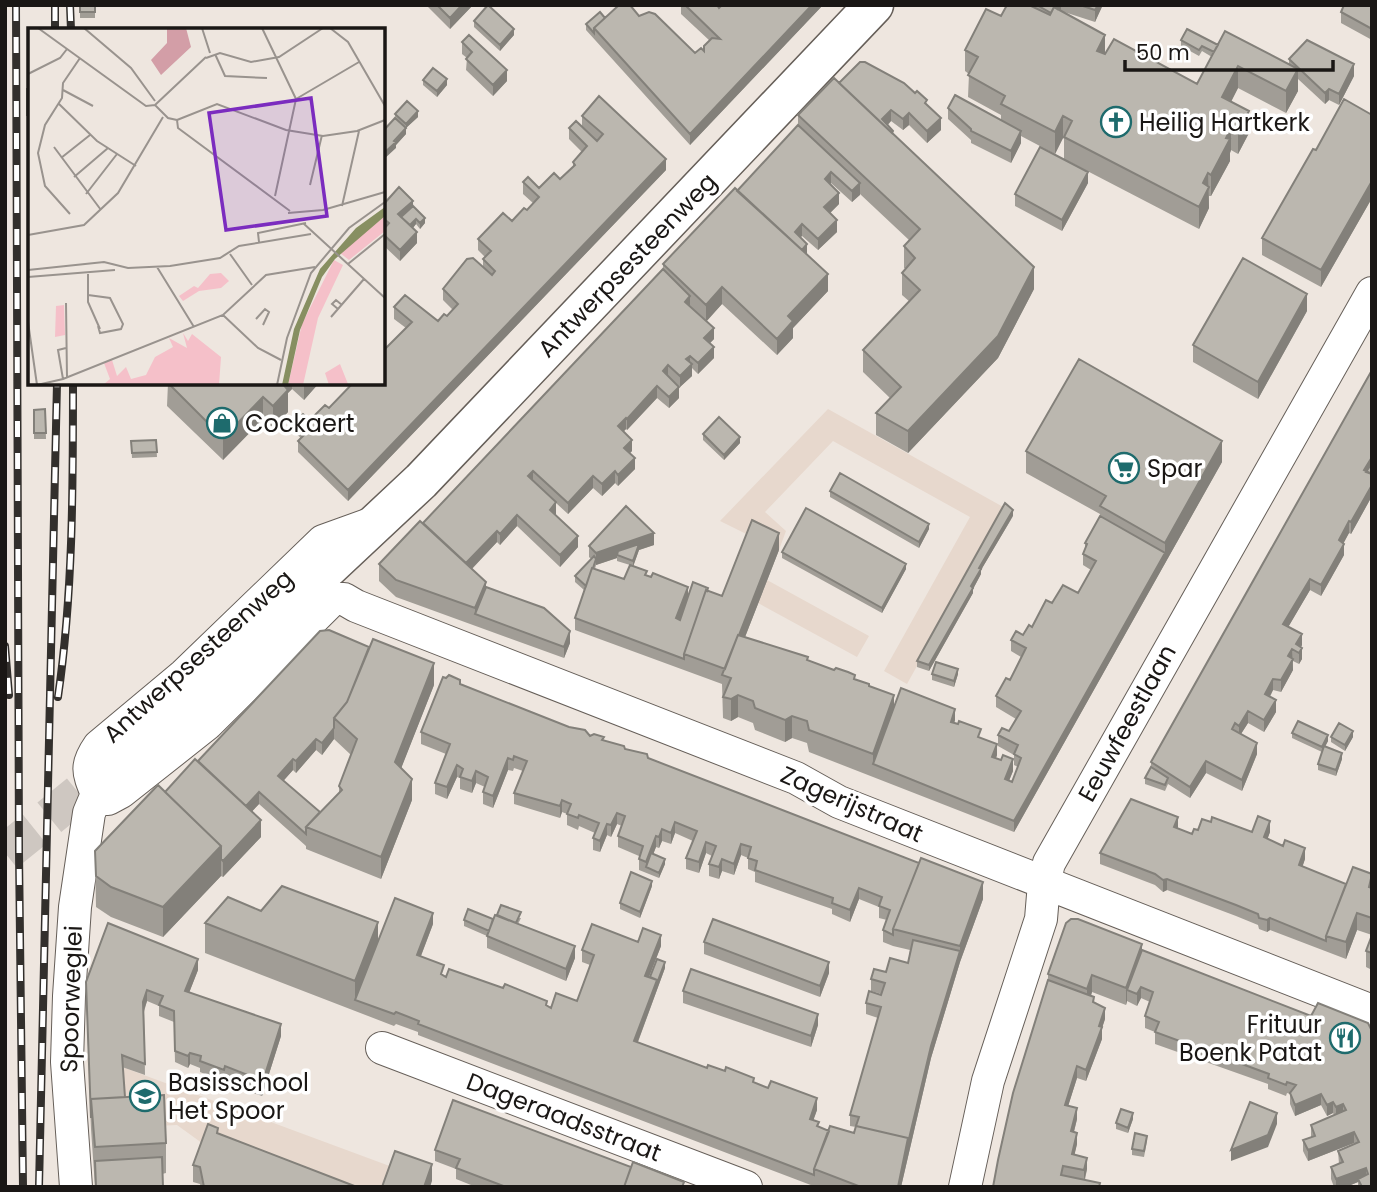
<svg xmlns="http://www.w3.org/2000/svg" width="1377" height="1192" font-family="Poppins,sans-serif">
  <rect width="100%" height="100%" fill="#eee6df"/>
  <path fill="#e7d8cd" d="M828 409 1005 508 907 684 884 671 970 517 833 441 765 512 786 531 779 550 720 521Z
    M767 580 869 636 857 657 758 603Z
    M87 1054 395 1168 430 1187H201L200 1183 193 1182 206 1146 177 1125 91 1129Z"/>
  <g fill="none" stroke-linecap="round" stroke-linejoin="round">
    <path stroke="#cec7c1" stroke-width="38" stroke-dasharray="38 19" stroke-linecap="butt" d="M5 853 109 769"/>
    <g stroke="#665f59" stroke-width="34">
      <path id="street" d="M373 523 323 541 184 675 99 746C85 766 88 772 97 794L108 799 121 792 207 724 333 599H344L356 606 796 778 839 802 1372 1011
        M382 1048 746 1187
        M76 1187 67 1062 69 996 75 907 89 813 97 794
        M965 1187 988 1081 1041 919 1044 883 1049 863 1372 293"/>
    </g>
    <g stroke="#665f59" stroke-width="41">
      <path id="secondary" d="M109 769 245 655 328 568 421 481 874 5"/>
    </g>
    <use href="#street" stroke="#fff" stroke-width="32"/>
    <use href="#secondary" stroke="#fff" stroke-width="38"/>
    <g stroke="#322f2c" stroke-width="8">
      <path id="rail" d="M16 5 19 853 23 1187
        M55 5V30
        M70 5 71 30
        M5 646 9 695
        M58 697C73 594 73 487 73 383
        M39 1187 57 383"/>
    </g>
    <use href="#rail" stroke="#fff" stroke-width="5" stroke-dasharray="16" stroke-linecap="butt"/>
  </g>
  <path fill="#a19d96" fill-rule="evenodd" d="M80 5H95V18H80Z
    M426 5H473L450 29Z
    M681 5 710 6 719 8 721 5H823L690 145 586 30V24L605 18 639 16 695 53 704 51 710 41 681 14Z
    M1007 5H1102L1095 22 1061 11 1105 54 1197 84 1212 57 1202 51 1199 56 1181 46V40L1218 45 1289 64V59L1354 76 1339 105 1329 100 1325 104 1298 79V91L1286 113 1238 88 1231 102 1249 133 1238 154 1231 150 1230 153V161L1211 196H1209V208L1199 229 1068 161 1088 183 1062 231 1015 206V194L1064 159V139L1063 138 1055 154 1021 136V143L1011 163 971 143V140L948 119V108L1001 120V115L968 97 969 74 965 71V50L1001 16Z
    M1372 5V40L1341 23V12Z
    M474 21 514 35 500 51 474 27Z
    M462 42 507 81 493 96 466 70 467 58 462 54Z
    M423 80 447 85 437 97 423 85Z
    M839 83 927 105 941 130 927 143 909 125 903 130 891 121 888 125 893 135 1034 289 998 358 908 453 876 435V413L890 398 863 372V350L910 302 902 295V273L906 269 904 268V246L909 240 860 194 852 202 831 183 830 184 839 204 830 213 837 232 818 250 802 236 800 237 807 254 828 291 793 328V338L777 355 722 304 706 321 714 339 710 343 714 358 698 374 692 368V376L680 387 668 376 679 398 669 408 657 398 627 430 626 429 623 432 632 451 630 453 635 469 618 486 615 483 602 496 593 488 568 514 556 503 555 515 578 547 560 567 517 526 500 545 497 542 472 569 486 587 570 643 564 658 396 597 379 581V564L423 523 663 269V264L737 191 798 125V115Z
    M395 114 418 117 406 128V134L396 145V148Z
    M1372 115V198L1321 287 1262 255V238L1316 150Z
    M582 116 666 170 348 501 298 452V441L301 438 295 433V422L310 420 329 408 406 328 394 319V307L438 321 447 316 453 310 443 300V289L483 266V259L485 257 478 250V239L512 221 527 210 533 203 523 194V182L539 188 560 179 573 167V162L582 152 569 139V128L582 126Z
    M383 205 413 206 425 223 420 229 416 224 413 228 417 243 400 261 383 245Z
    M1307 311 1258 399 1193 362V345Z
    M1372 370V496L1351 534 1349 533 1343 543 1344 555 1321 596 1310 590 1288 627 1302 645 1301 647 1302 659 1299 664 1293 661V670L1281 692 1273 690 1270 697 1276 712 1264 732 1248 723 1241 734 1257 754 1242 791 1206 773 1190 798 1168 784 1165 791 1145 784V778L1151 767V762Z
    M168 383H319L304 400 292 389 288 393V412L273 428 263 419 223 460 167 406Z
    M45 409 46 439H34V410Z
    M703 434 740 443 724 460 703 440Z
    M156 440 157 457 132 458 131 441Z
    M1026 451 1222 462 1014 832 809 752 807 743 792 738 785 742 755 730 753 723 738 717 731 721 723 718 722 684 575 630V618L584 590 575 582V576L591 559 589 557V546L654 545 639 550 633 566 647 576 688 597 708 591 722 596 779 550 745 637 808 660 855 679 869 686 894 706 955 720 954 723 981 738 997 755 996 758 1013 771 1009 781 1012 782 1018 767 1014 765V755L998 746V735L1009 731 1016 719 996 707V696L1010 680 1021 657 1011 651V640L1023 635 1032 627 1052 603 1078 593 1091 570 1083 565V554L1085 549V543L1100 516V514L1026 473ZM617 558V561L630 565 624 579 595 569 596 565Z
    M830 491 929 529 919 548 830 497Z
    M1013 516 981 570V574L973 589V593L929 671 917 667V661Z
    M782 552 906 569 882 613 782 558Z
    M932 674H958L954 687 932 680Z
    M460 684 648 758 983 899 960 962 931 1058 901 1187H816L418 1035V1032L396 1024 394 1026 205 953V923L378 941 433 924 421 956 444 976 551 1008 577 1001 590 965 582 962V950L638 942 661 946 649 977 665 968 638 1042 707 1068 754 1082 817 1110 813 1120 819 1127 829 1131 854 1133 856 1127 850 1126V1115L878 1018 866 1014V1003L882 994 871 991V979L908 963 910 950 893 946 883 942V930L887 920 879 918V907L859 899 850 922 832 914V909L755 882V872L748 869V858L741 855 734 875 722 871 719 879 709 876V864L712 856 706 853 699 873 686 869V858L693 841 675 833 671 844 662 841 659 848 656 847 653 854 665 864 659 878 639 870V856L618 847V836L622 826 617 824 611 837 607 835 600 852 593 850V838L595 833 579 826 578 830 567 825V814L562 812 560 818 514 804V793L523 771 514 768 513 771 508 770 493 808 483 804V792L485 787 476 783 472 793 460 789V778L457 777 447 799 435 794V783L446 754 421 744V732Z
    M434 685 401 768 412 800 381 879 306 849V846L259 804 252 811 261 837 223 877 221 876 163 937 111 917 96 907 95 851 165 792 198 761ZM334 739 351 755 339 786V793L320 812 283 781 293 770 296 773 316 750 322 755Z
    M1292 733 1328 741 1325 747 1342 759 1336 776 1318 770V764L1322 752 1292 738Z
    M1331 737H1353L1345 751 1331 742Z
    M1211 822 1252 832H1270L1267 839 1305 859 1302 867 1346 884 1372 874V935L1357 930 1346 959 1270 930 1267 932 1259 929 1258 925 1236 916 1167 890 1163 892 1155 885 1100 864V853L1178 828 1192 834Z
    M652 886 640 918 620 909V903Z
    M521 918 518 924 575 958 566 981 487 948V936L464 926V920Z
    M1372 935V970L1366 967V951Z
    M704 942 829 973 820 997 704 954Z
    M1142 950 1311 1016 1318 1003 1372 1187H1358V1182L1346 1187H1334L1331 1179V1167L1339 1164 1338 1151 1354 1144V1143L1308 1161 1303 1151V1140L1311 1137V1125L1334 1115 1333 1113 1327 1116 1321 1105 1295 1116 1290 1104V1094L1287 1093 1286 1096 1268 1089V1084L1155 1044V1032L1145 1028V1016L1150 1002 1141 998 1137 1006 1127 1001 1126 1005 1092 992 1091 996 1105 1019 1102 1028V1039L1086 1081 1077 1078 1068 1106 1077 1119 1074 1132 1077 1144 1074 1155 1087 1169 1085 1180 1100 1187H993L1048 980V974Z
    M198 970 189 993 281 1036 262 1096 247 1091V1086L225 1078 224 1082 200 1072V1068L190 1064 188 1068 175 1062 174 1022 159 1016V1006L147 1001 144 1012 145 1075 122 1067 125 1097 166 1143V1173L162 1174 163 1187H95L91 1129 86 993Z
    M683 991 818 1025 811 1047 683 1003Z
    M1133 1119 1128 1133 1116 1129V1123Z
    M218 1133 357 1187H201L200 1184 193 1182V1165Z
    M1147 1141 1144 1157 1132 1155V1149Z
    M435 1150 684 1187H476L456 1179V1169L435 1161Z"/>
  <path fill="#83807a" d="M462 5H473L450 29V18Z
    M812 5H823L690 145V134Z
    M1058 5H1061V11L1054 25V14Z
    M1098 5H1102V7L1095 22V10Z
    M514 29V35L500 51V45Z
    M1105 35V57L1097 51Z
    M1354 64V76L1339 105V94Z
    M1238 66V88L1222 119V97Z
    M1298 69V91L1286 113V91Z
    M507 70V81L493 96V85Z
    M447 79V85L437 97V91Z
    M1329 89V100L1325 104V93Z
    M891 110V121L882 130V119Z
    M418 111V117L406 128V134L396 145V148L383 160V154L406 129V124Z
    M1249 111V133L1238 154V132Z
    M909 113V125L903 130V119Z
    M1063 116V138L1055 154V132Z
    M941 118V130L927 143V131Z
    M1231 128V150L1230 153V161L1211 196V175L1226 138Z
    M1021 131V143L1011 163V151Z
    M666 159V170L348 501V490Z
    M831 172V183L825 191V179Z
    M1088 172V183L1062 231V220Z
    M1208 173 1209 208 1199 229V207L1203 183Z
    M1372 181V198L1321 287V270Z
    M860 183V195L852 202V191Z
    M839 193V204L824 219V207Z
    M413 201V212L401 222 398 214Z
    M425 218V223L420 229V223Z
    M416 219V224L408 234V228Z
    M837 220V232L818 250V239Z
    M802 224V236L795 243V232Z
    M417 232V243L400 261V250Z
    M807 244V256L799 253Z
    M1034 267V289L998 358 908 453V431Z
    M828 274V291L793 328V338L777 355V339L788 316Z
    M722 287V304L706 322V305Z
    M1307 294V311L1258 399V382Z
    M690 296V308L685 302Z
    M714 328V339L704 349V338Z
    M714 347V358L698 374V363Z
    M690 356V366L692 364V376L680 387V376L686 359Z
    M668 365V376L663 371Z
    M279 383H292V389L288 393V412L273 428V406Z
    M304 383H319L304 400Z
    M657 386V398L627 430V419Z
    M679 387V398L669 408V397Z
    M263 397V419L223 460V438Z
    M626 418V429L618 437V426Z
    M740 437V443L724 460V455Z
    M632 440V451L624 459V448Z
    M1222 441V462L1014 832V821L1165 553V543Z
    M1372 457V469L1367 477 1364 470Z
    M635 458V469L618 486V475Z
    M533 471V483L528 476Z
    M615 471V483L602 496V484Z
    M593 476V488L568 514V503Z
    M1372 485V496L1351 534V522Z
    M556 502V514L550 521V510Z
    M1013 510V516L981 570V574L973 589V593L929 671V665L979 568Z
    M517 515V526L500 545V534Z
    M1349 521V533L1339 552V540Z
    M929 524V529L919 548V542Z
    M497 531V542L464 577V566Z
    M654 533V545L639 550 633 567V561L617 555V558L596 565V553Z
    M779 533V550L729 678 726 669Z
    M578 536V547L560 567V555Z
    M1344 544V555L1321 596V585Z
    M906 564V569L882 613V608Z
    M1310 579V590L1283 636V624Z
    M486 582V598L475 614V608Z
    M688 587V598L676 630V618Z
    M570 631V643L564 658V647Z
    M1302 634V645L1298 652 1296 644Z
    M1302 648V659L1299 664V653Z
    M1292 649 1293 670 1281 692V680L1288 656Z
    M434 663V685L395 784V762Z
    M958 669V674L954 687V681Z
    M1273 679V690L1265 705V694Z
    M738 695V717L731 721V699Z
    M894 695V717L873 764V776V754Z
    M1276 700V712L1264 732V720Z
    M955 709V720L951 733V722Z
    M1248 711V723L1239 737V726Z
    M792 716V738L785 742V720Z
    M334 728V739L322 755V743Z
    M1353 731V737L1345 751V745Z
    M1328 735V741L1322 752V747Z
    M316 739V750L296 773V761Z
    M1257 743V754L1242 791V780Z
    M997 744V755L992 769V757Z
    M1342 753V759L1336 776V770Z
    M508 758V770L493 808V796Z
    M293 759V770L278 787V776Z
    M1013 759V771L1005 790V779Z
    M1206 761V773L1190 798V787Z
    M457 765V777L447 799V787Z
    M476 771V783L472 793V781Z
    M412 779V800L381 879V857Z
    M259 792V804L244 820V809Z
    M562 800V812L560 818V806Z
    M617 813V824L611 837V825Z
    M1178 817V828L1174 827Z
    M261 820V837L223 877V861Z
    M1270 821V832L1264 849V837Z
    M675 822V833L671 844V833Z
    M607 824V835L600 852V841Z
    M662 829V841L659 848V837Z
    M656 836V847L648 868 646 867V862Z
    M706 842V853L699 873V862Z
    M741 844V855L734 875V864Z
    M221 846V876L163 937V907Z
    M1305 848V859L1299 877V865Z
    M665 859V864L659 878V873Z
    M722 859V871L719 879V867Z
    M1167 879V890L1163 892V880Z
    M652 881V886L640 918V912Z
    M983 882V899L960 962 931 1058 901 1187H898L908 1138 931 1046 960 951V946Z
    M859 888V899L850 922V910Z
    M433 913V924L417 966V955Z
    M1357 913V930L1346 959V942Z
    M1270 918V930L1267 932V920Z
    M378 922V953L355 1000V981Z
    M661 935V946L645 987V976Z
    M1142 944V961L1127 990V1001L1126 1005V988Z
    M575 946V958L566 981V969Z
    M198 959V970L185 1003V991Z
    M665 962V968L634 1052V1041L657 980Z
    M829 962V973L820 997V986Z
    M1092 975V992L1087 1006V989Z
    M1141 987V998L1137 1006V994Z
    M147 990V1001L143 1013V1002Z
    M1105 1008V1019L1102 1028V1039L1086 1081V1070Z
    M818 1014V1025L811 1047V1036Z
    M281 1024V1036L262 1096V1084Z
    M190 1053V1064L188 1068V1056Z
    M1077 1066V1078L1065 1116V1105Z
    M1321 1094V1105L1295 1116V1105Z
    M817 1098V1110L810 1130V1119Z
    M1333 1102V1113L1327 1116V1105Z
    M1343 1104V1115L1336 1118V1107Z
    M1077 1108V1119L1071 1143V1131Z
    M1133 1113V1119L1128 1133V1128Z
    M1277 1113V1124L1268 1147 1231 1161V1150Z
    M1354 1132V1143L1308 1161V1150Z
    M1077 1133V1144L1072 1166V1154Z
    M1087 1158V1169L1084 1181V1170Z
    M432 1164V1181L430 1187H424Z
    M1366 1168V1179H1358V1182L1346 1187H1336V1179Z"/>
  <path fill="#bbb7af" stroke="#83807a" stroke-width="2" d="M80 5H95V12H80Z
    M437 5H462L450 18Z
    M488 5 514 29 500 45 474 21Z
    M619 5H630L639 16 649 12 655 14 695 53 701 48 704 51V46L712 38 720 39 685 5H717L719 8 722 5H812L690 134 594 28Z
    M1007 5H1029L1050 15 1054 7 1105 35 1097 51 1105 54 1114 39 1197 84 1225 31 1298 69 1286 91 1238 66 1222 97 1249 111 1238 132 1231 128 1226 138 1230 139 1211 175 1208 173 1203 183 1209 187 1199 207 1064 137 1072 121 1063 116 1055 132 1001 104 1005 96 968 75 978 57 965 50 986 9 1001 16Z
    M1037 5H1058L1057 9 1054 7 1051 13Z
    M1080 5H1098L1095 10Z
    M1344 5H1372V29L1341 12Z
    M600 12 605 18 594 28V33L586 24Z
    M1187 29 1218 45 1214 52 1202 46 1199 50 1181 40Z
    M469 35 507 70 493 85 466 59 472 52 462 42Z
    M1307 40 1354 64 1339 94 1329 89 1325 93 1289 59Z
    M860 62H865L904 83 915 93 917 91 927 100 925 103 941 118 927 131 909 113 903 119 891 110 882 119 893 131 892 133 839 83Z
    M433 68 447 79 437 91 423 80Z
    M834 78 1034 267 998 336 908 431 876 413 901 387 863 350 920 290 902 273 915 258 904 246 920 229 798 115Z
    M27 89H30V115H27Z
    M955 95 1021 131 1011 151 971 131V129L948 108Z
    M599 96 666 159 348 490 298 441 306 433 295 422 303 414 310 420 325 405 329 408 353 383H383V351L412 322 394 307 405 295 438 321 444 314 447 316 458 304 443 289 467 259 473 258 492 275 495 271 483 259 491 251 478 239 503 213 512 221 524 208 527 210 539 197 523 182 528 177 539 188 554 173 560 179 575 165 573 162 587 146 569 128 576 121 597 141 603 134 582 116Z
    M1344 99 1372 115V181L1321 270 1262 238 1313 149 1316 150Z
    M407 101 418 111 406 124 395 114Z
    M395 118 406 128 394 141 396 142 383 154V131Z
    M798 125 860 183 852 191 831 172 825 179 839 193 824 207 837 220 818 239 802 224 795 232 807 244 802 250 737 191Z
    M1040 147 1088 172 1062 220 1015 194Z
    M399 187 413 201 398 214 417 232 400 250 383 234V230L389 223 383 218V205Z
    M735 188 828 274 788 316 793 321 777 339 722 287 706 305 663 264Z
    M413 206 425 218 420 223 416 219 410 225 401 217Z
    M29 209H30V234H29Z
    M1243 258 1307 294 1258 382 1193 345Z
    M663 269 690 296 685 302 714 328 704 338 714 347 698 363 690 356 686 359 692 364 680 376 668 365 663 371 679 387 669 397 657 386 627 419 626 418 618 426 632 440 624 448 635 458 618 475 615 471 602 484 593 476 568 503 533 471 528 476 556 502 550 510 578 536 560 555 517 515 500 534 497 531 466 563 423 523Z
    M1079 359 1222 441 1165 543 1100 506 1106 496 1026 451Z
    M1372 370V457L1364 470 1372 474V485L1351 522 1349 521 1339 540 1344 544 1321 585 1310 579 1283 624 1302 634 1296 644 1302 648 1299 653 1292 649 1288 656 1293 659 1281 680 1273 679 1265 694 1276 700 1264 720 1248 711 1239 726 1235 723 1232 729 1257 743 1242 780 1206 761 1190 787 1151 762Z
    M168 383H282L288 390 273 406 263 397 223 438Z
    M45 409 46 433H34V410Z
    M719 417 740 437 724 455 703 434Z
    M156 440 157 452 132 453 131 441Z
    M1372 463V474L1366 472Z
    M840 473 929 524 919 542 830 491Z
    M1005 503 1013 510 979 568 981 569 971 586 973 588 962 607 929 665 917 661Z
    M626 506 654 533 596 553 589 546Z
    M806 508 906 564 882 608 782 552Z
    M1100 516 1165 553 1014 821 873 764 901 688 955 709 951 722 958 724 959 721 981 729 978 737 997 744 992 757 1001 760 1003 755 1013 759 1005 779 1012 782 1021 758 1014 754 1018 745 998 735 1002 728 1009 731 1021 711 996 696 1006 678 1010 680 1026 648 1011 640 1016 631 1023 635 1029 625 1032 627 1046 600 1052 603 1063 585 1078 593 1096 561 1083 554 1087 544 1085 543Z
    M752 520 779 533 739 635H738L725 669 684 654 706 590 722 596Z
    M420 521 486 582 475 608 396 580 379 564Z
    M639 544 633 561 617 555 618 551Z
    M594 556 596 559 593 568H592L586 586 575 576Z
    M630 565 647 571 645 575 651 577 653 573 688 587 676 618 680 620 693 582 708 588 707 591 706 590 684 654V659L575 618 592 568 624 579Z
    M486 587 544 608 570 631 564 647 475 614Z
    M329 630 369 647 347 702 334 718V728L322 743 316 739 296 761 293 759 278 776 320 812 306 827V834L259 792 246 806 198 761 320 631Z
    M738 635 808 657 807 660 834 670 836 668 848 672 855 675 854 679 869 684V686L894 695 873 754 809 730 807 721 792 716 785 720 755 708 753 701 738 695 731 699 723 697 731 678 722 675Z
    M373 639 434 663 395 762 412 779 381 857 306 827 342 790 339 786 357 739 334 718 347 702Z
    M936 662 958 669 954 681 932 674Z
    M449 675 460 680V684L569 727 585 730 590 736 594 734 604 737 602 740 624 746 625 749 647 754 648 758 919 863 893 929V935L883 930 890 910 879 906 882 897 859 888 850 910 832 903 833 898 755 870 757 861 748 858 751 847 741 844 734 864 722 859 719 867 709 864 716 846 706 842 699 862 686 858 697 831 675 822 671 833 662 829 659 837 656 836 646 862 639 859 643 846 618 836 625 816 617 813 611 825 607 824 600 841 593 838 599 823 579 815 578 818 567 814 571 804 562 800 560 806 514 793 527 761 514 756 513 760 508 758 493 796 483 792 488 777 476 771 472 781 460 777 463 769 457 765 447 787 435 783 450 744 421 732 443 677 446 678Z
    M1298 721 1328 735 1322 747 1292 733Z
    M1339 723 1353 731 1345 745 1331 737Z
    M1324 746 1342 753 1336 770 1318 764Z
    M195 759 261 820 223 861 221 859V846L165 792Z
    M1151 767 1168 778 1165 785 1145 778Z
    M158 785 221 846 163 907 111 887 96 876 95 851Z
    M1131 799 1178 817 1174 827 1192 834 1194 829 1198 830 1202 819 1211 822 1212 817 1252 832 1258 816 1270 821 1264 837 1283 846 1285 840 1305 848 1299 865 1346 884 1326 936V941L1270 918 1267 920 1259 918 1258 914 1236 905 1167 879 1163 880 1155 874 1100 853Z
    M651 853 665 859 659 873 646 867Z
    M921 858 983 882 960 946 893 929Z
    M1353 867 1372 874 1369 887 1372 888V918L1357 913 1346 942 1326 936Z
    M631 872 652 881 640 912 620 903Z
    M282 886 378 922 355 981 205 923 228 897 261 911Z
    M395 898 433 913 417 955 444 965 441 974 446 977 449 969 503 988 505 984 547 1001 546 1005 551 1008 556 993 577 1001 594 955 582 950 592 924 638 942 643 928 661 935 645 976 657 980 634 1041 707 1068 708 1065 725 1071 726 1067 754 1078 753 1082 768 1088 771 1081 817 1098 810 1119 819 1122 817 1126 829 1131 814 1169V1175L418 1024 419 1021 396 1012 394 1014 355 1000Z
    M501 905 521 912 516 923 497 915Z
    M468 909 493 919 489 931 464 920Z
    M495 915 575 946 566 969 487 936Z
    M713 919 829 962 820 986 704 942Z
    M1071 919H1078L1142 944 1126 988 1092 975 1087 989 1048 974 1066 923Z
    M108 923 198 959 185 991 281 1024 262 1084 247 1079 248 1075 225 1066 224 1070 200 1061 201 1056 190 1053 188 1056 175 1051 174 1011 159 1005 163 996 147 990 143 1002 145 1064 122 1055 125 1097 91 1099V1118L86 982Z
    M1372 935V953L1366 951Z
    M913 940 960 951 931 1046 908 1143V1138L856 1126 859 1117 850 1115 881 1007 866 1003 869 991 881 995 885 983 871 979 874 969 886 972 890 958 908 963Z
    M1142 950 1311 1016 1318 1003 1368 1023 1372 1031V1187H1362L1358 1179 1368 1174 1366 1168 1336 1179 1331 1167 1343 1162 1338 1151 1359 1142 1354 1132 1308 1150 1303 1140 1315 1136 1311 1125 1346 1110 1343 1104 1336 1107 1333 1102 1327 1105 1321 1094 1295 1105 1290 1093 1296 1085 1287 1082 1286 1085 1268 1078 1269 1074 1155 1032 1159 1022 1145 1016 1153 992 1141 987 1137 994 1127 990Z
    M657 959 665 962 657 983V980L650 977Z
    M691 969 818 1014 811 1036 683 991Z
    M1048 980 1094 997 1093 1002 1105 1008 1099 1026 1102 1027 1086 1070 1077 1066 1065 1105 1077 1108 1071 1131 1077 1133 1072 1154 1087 1158 1084 1170 1063 1166 1061 1175 1100 1183 1099 1187H993L998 1160 1013 1093Z
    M164 1095 166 1143 95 1147 91 1099Z
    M453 1100 631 1167 624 1187H506L456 1168 460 1159 435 1150Z
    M1250 1102 1277 1113 1268 1135 1231 1150Z
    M1121 1109 1133 1113 1128 1128 1116 1123Z
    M208 1124 218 1128 217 1133 357 1187H204L200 1167 193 1165Z
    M830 1126 854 1133 856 1126 908 1138 898 1187H861L814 1169Z
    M1135 1133 1147 1136 1144 1151 1132 1149Z
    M395 1151 432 1164 424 1187H382Z
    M162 1157 163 1187H96L95 1161Z
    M633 1162 684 1182 682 1187H624Z"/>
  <defs>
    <g id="church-ring" transform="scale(1.575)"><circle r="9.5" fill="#fff" stroke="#1e6b6d" stroke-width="1.5"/><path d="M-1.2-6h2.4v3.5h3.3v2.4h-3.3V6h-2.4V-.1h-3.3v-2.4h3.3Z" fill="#1e6b6d"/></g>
    <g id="shop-ring" transform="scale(1.575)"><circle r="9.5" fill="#fff" stroke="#1e6b6d" stroke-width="1.5"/><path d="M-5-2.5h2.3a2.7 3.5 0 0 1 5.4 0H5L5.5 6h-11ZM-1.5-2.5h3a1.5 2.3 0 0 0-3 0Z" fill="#1e6b6d"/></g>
    <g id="supermarket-ring" transform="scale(1.575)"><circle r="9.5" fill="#fff" stroke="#1e6b6d" stroke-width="1.5"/><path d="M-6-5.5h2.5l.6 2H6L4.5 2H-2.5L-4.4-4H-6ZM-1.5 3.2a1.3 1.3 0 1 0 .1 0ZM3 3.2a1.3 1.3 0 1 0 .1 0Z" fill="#1e6b6d"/></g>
    <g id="restaurant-ring" transform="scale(1.575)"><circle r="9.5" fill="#fff" stroke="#1e6b6d" stroke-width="1.5"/><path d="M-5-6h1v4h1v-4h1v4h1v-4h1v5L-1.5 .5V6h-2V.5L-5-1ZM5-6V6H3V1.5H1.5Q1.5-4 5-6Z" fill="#1e6b6d"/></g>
    <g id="school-ring" transform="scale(1.575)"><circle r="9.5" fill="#fff" stroke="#1e6b6d" stroke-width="1.5"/><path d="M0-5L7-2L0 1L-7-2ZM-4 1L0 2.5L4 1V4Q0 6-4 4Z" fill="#1e6b6d"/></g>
  </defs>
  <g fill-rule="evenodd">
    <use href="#church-ring" x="1116" y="122"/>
    <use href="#shop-ring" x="222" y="423"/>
    <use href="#supermarket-ring" x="1124" y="468"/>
    <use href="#restaurant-ring" x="1345" y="1038"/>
    <use href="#school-ring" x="145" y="1096"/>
  </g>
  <g text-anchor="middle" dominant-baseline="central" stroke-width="7" stroke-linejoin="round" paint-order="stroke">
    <g font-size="24" fill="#1a1715" stroke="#fff" text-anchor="start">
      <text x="1139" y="122">Heilig Hartkerk</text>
      <text x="245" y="423">Cockaert</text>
      <text x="1147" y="468">Spar</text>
      <text x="1322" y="1024" text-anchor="end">Frituur<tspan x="1322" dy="28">Boenk Patat</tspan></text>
      <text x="168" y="1082">Basisschool<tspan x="168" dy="28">Het Spoor</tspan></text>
    </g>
    <g font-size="24" fill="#1a1715" stroke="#fff">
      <text transform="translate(627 265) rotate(-46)">Antwerpsesteenweg</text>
      <text transform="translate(198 656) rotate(-42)">Antwerpsesteenweg</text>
      <text transform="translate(1127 723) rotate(-61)">Eeuwfeestlaan</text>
      <text transform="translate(852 804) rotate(24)">Zagerijstraat</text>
      <text transform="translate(71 999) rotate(-88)">Spoorweglei</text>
      <text transform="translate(564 1117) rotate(21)">Dageraadsstraat</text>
    </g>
  </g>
  <g transform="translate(28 28)">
    <rect width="357" height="357" fill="#eee6df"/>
    <path d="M357 188V203L321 232 312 225ZM306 232 315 237 290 290 275 357H260L274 296ZM193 245 201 253 193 260 171 263 155 273 151 268 166 258 170 260 182 246ZM36 277 37 307 27 309 28 278ZM155 305 160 313 164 306 193 329 191 357H75L82 351 76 335 84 332 89 348 98 339 103 351 118 347 127 329 145 319 141 310 159 320ZM312 336 320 356 301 357 297 345Z" fill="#f5c0c9"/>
    <path d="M139 0H158L163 19 133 47 123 32 139 15Z" fill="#d39ea7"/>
    <path d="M357 179V188L307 231 294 249 272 302 260 357H254L266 301 292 241 328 200Z" fill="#878f61"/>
    <path fill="none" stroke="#99938e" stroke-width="2" d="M10 0 118 78 127 77 140 90 149 92M56 0 103 40 127 73M174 0 182 25M234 0 268 71M302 0 320 14 357 78M187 26 197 48 239 50M178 30 192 25 223 34 251 29 295 0M0 46 32 30 39 21M35 62 65 78M268 71 331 34M30 75 69 113 108 138M127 77 178 29M149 92 189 76 258 102 295 108 329 103 357 92M149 92 150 100 262 183M26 119 73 182M33 130 62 107M46 149 80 120M282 157 294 107M58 166 89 126M247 168 268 71M314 178 331 103M260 185 295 182 357 164M42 186 17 158 10 125 17 97 34 70 35 55 52 30M275 195 357 270M0 207 56 197 90 165 135 89M231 214 230 205 278 195M202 226 224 257M320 236 357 206M129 239 166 299M0 242 76 234 100 240 142 238 192 230 211 218 283 206M60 244V274L72 301M0 249 87 242M60 267 82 270 95 296 93 301 72 305 70 298M38 275 39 350M310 281 304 276 308 272 314 277M195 287 230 320 253 332M303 289 336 251M228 291 237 281 241 284 235 297M0 294 9 357M35 351 30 322 38 320M9 357 35 351 195 287 238 247 287 239M249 357 259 310 283 245 321 200 357 174"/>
    <path fill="#7b2cbf" fill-opacity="0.15" stroke="#7b2cbf" stroke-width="3.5" d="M283 70 299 188 198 202 181 85Z"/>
    <rect width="357" height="357" fill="none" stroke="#1a1715" stroke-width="3.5"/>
  </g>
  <rect width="1377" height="1192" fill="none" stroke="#1a1715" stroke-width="14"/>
  <path d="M1125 60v10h208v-10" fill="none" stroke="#1a1715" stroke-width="3.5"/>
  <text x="1136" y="60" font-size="21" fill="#1a1715" stroke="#ffffff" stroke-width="5" paint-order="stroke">50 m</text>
</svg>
